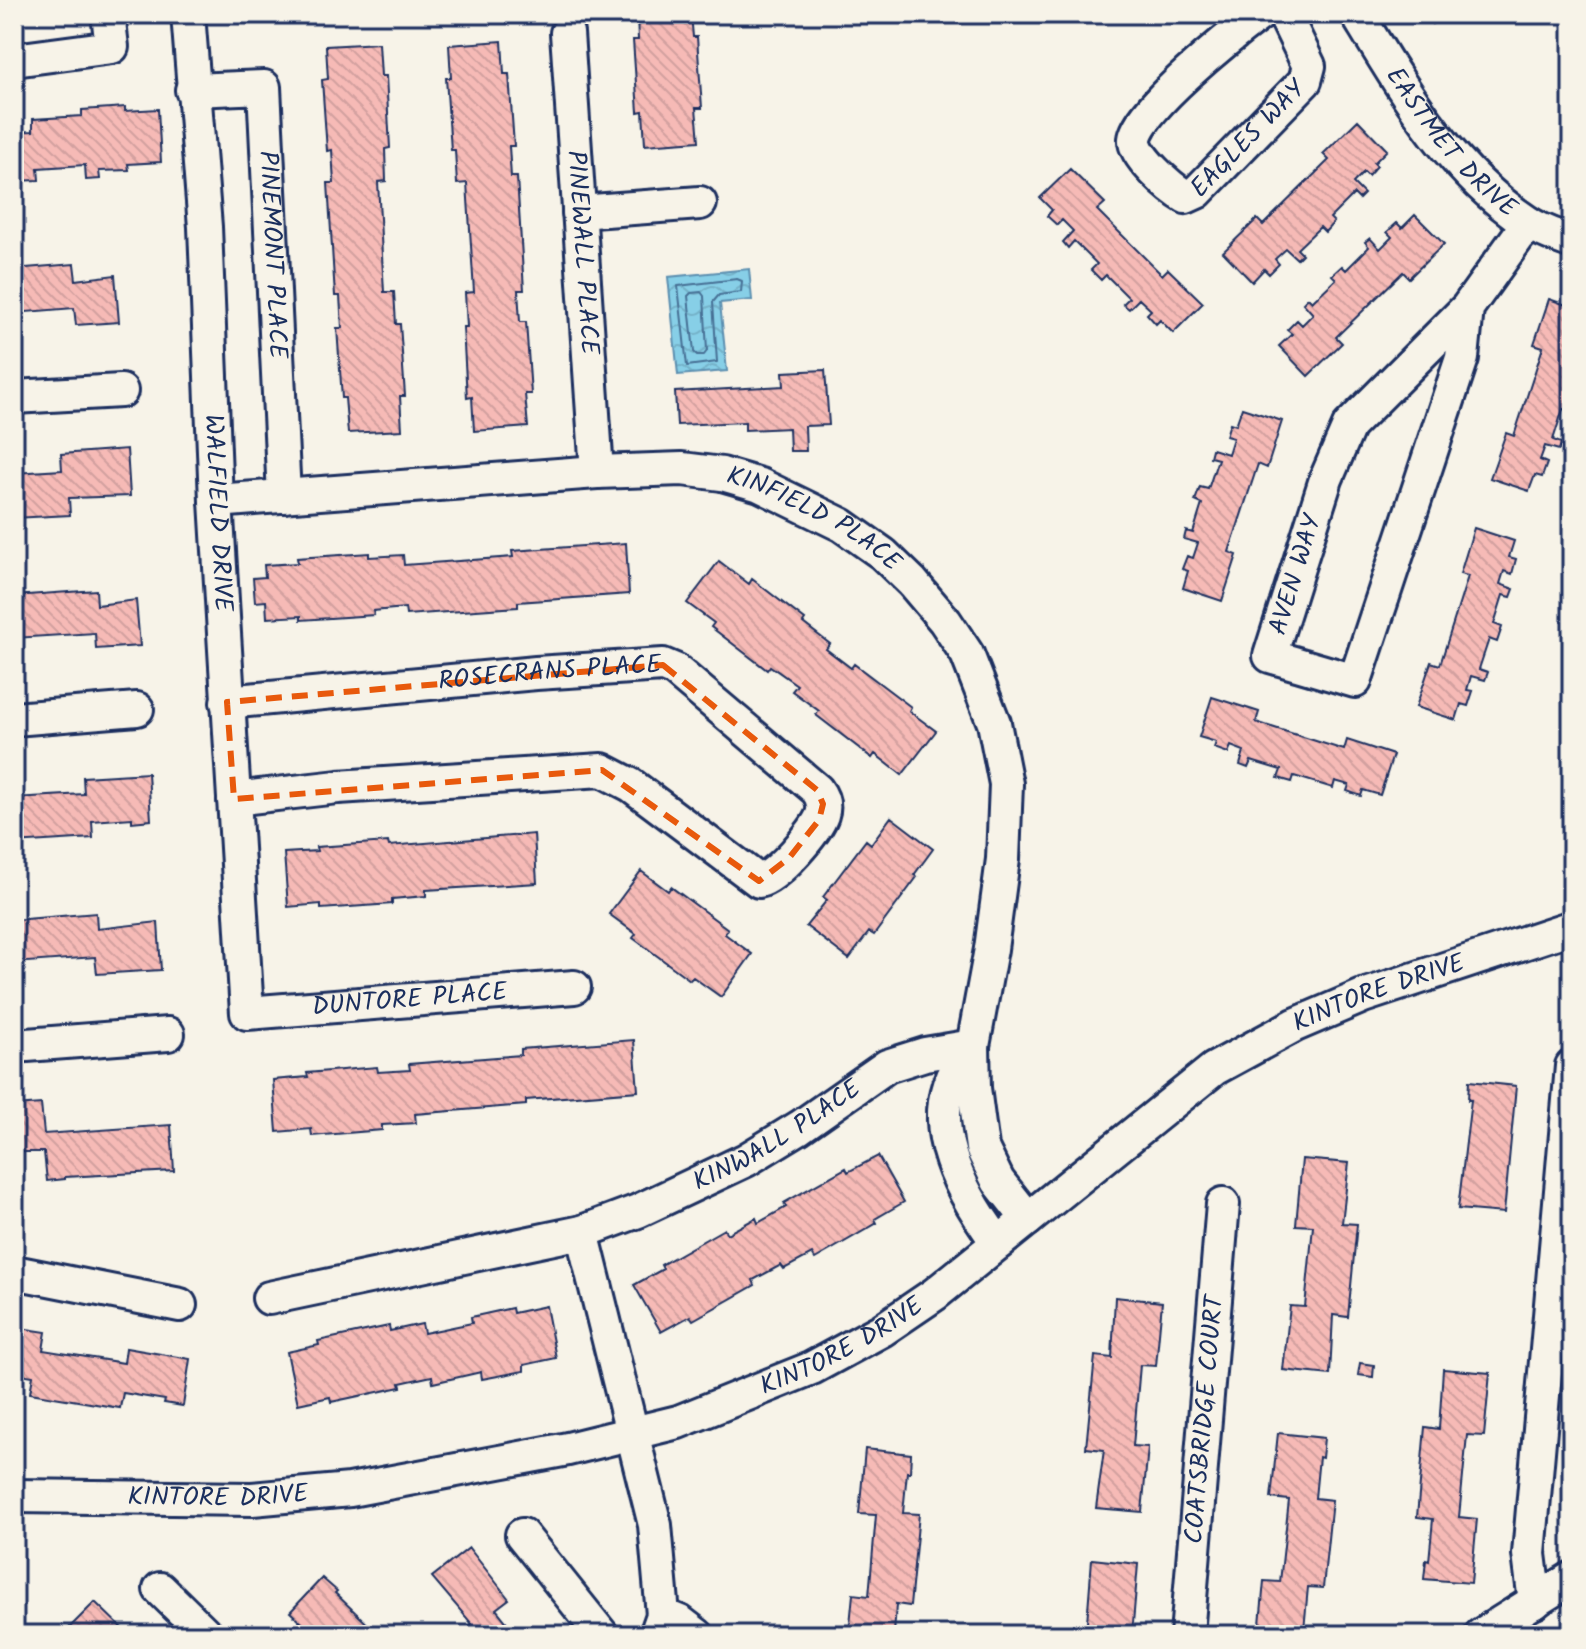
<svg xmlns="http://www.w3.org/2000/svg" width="1586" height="1649" font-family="Kalam,sans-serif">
  <defs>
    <pattern id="water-waves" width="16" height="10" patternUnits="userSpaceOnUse" patternTransform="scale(2)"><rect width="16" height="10" fill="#87cfe7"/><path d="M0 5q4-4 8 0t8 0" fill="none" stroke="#74b2c9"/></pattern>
    <pattern id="building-back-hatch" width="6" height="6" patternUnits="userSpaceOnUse" patternTransform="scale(2)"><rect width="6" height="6" fill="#f6bab6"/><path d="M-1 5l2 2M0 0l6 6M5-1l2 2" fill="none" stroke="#d2a09f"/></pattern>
  </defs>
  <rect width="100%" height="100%" fill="#f7f3e8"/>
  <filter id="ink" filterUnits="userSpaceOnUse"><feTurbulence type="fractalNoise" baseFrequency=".0125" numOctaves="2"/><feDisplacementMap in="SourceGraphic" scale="16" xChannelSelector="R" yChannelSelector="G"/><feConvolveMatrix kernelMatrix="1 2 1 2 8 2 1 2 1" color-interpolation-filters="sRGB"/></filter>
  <g filter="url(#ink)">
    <path fill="url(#water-waves)" stroke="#5c8fb0" stroke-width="2" d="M749 269 752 300 720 303 727 371 678 375 668 277Z"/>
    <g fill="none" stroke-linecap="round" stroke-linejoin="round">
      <path stroke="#466f95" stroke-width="2" d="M737 279 742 281 741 292 719 295 713 302 717 362 687 366 678 286Z
        M701 292 704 296 707 351 704 355H697L694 352 688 296 691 293Z"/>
    </g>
    <path fill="url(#building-back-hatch)" stroke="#1b2f5e" stroke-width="2" d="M637 14H691L693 37H697L702 108H696L699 141 645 145 643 111 638 112 633 40H638Z
      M1426 14H1463L1451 21 1447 15 1432 24Z
      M502 41 504 74H509L514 146H509L511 177H517L524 290H518L520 322H526L531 394H525L528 427 474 431 472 397 467 398 463 327H467L465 293 474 292 467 183 457 184 455 150H451L446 78H451L449 45Z
      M379 43 381 76H386L390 148 385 149 386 181 378 182 384 292H394L396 324H400L405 396H400L402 430 348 433 345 398H342L337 328H342L340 296H335L328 183H334L332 150 327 151 322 80 328 79 326 46Z
      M125 107V111L158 109 161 162 128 164 129 170 99 171 100 179 86 180 85 165 38 168 39 180 14 181V132L33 131V119L82 116V110Z
      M1358 120 1387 150 1374 163 1377 166 1368 176 1364 172 1353 183 1364 194 1359 199 1354 194 1330 218 1334 222 1325 232 1320 227 1297 249 1302 254 1297 259 1286 249 1275 259 1279 264 1269 274 1264 269 1252 282 1223 252 1257 219 1263 225 1329 160 1323 154Z
      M1070 169 1105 203 1097 210 1162 275 1168 269 1203 303 1173 333 1160 320 1156 324 1147 314 1151 310 1139 299 1129 309 1123 304 1129 298 1106 275 1101 280 1091 270 1097 264 1074 241 1068 248 1063 242 1073 231 1062 220 1057 225 1047 216 1052 210 1040 198Z
      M1415 215 1444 244 1409 278 1403 272 1336 337 1342 343 1308 376 1279 346 1292 334 1287 330 1297 320 1302 325 1313 314 1303 303 1308 298 1312 302 1336 279 1332 275 1342 266 1346 270 1369 247 1365 242 1370 238 1380 249 1392 237 1387 232 1397 223 1402 228Z
      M74 264 76 280 115 275 119 322 76 325 74 308 14 313V269Z
      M1549 299 1572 307V382L1568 395 1572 396V410L1563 409 1553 440 1561 443 1559 450 1545 446 1540 460 1547 463 1542 477 1535 475 1529 491 1490 478 1506 433 1514 436 1543 347 1534 344Z
      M825 370 829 425 805 426 806 451H790L789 428 745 430V422L677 425 675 392 784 386 783 372Z
      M1242 408 1282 421 1267 468 1258 464 1229 552 1237 555 1222 601 1183 588 1188 571 1182 569 1187 556 1193 558 1198 543 1184 539 1186 531 1193 533 1202 504 1195 501 1200 487 1208 489 1218 459 1210 457 1212 449 1228 454 1233 438 1226 436 1230 423 1236 425Z
      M127 449 130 496 69 498 70 515 14 518V473L62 470 61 454Z
      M1474 528 1514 541 1509 557 1516 559 1512 574 1504 571 1500 584 1514 589 1511 597 1503 595 1494 624 1502 627 1497 642 1489 639 1479 669 1488 672 1485 680 1471 676 1467 690 1473 691 1468 706 1461 704 1456 720 1416 707 1431 662 1440 665 1468 576 1460 574Z
      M626 543 629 594 518 602V607L406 615 405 608 373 611 374 615 301 620V616L267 618 266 601 255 602 253 578 265 577 264 565 298 563 297 558 369 553V557L403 555 404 565 513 557 512 551Z
      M719 561 749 584 752 579 805 620 803 623 830 644 826 649 851 668 854 664 911 707 909 711 936 731 902 775 875 754 872 758 816 715 819 711 792 691 797 685 770 666 767 670 711 627 714 623 687 603Z
      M96 590 97 605 136 600 140 646 96 649 95 633 14 638V596Z
      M1212 697 1259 712 1256 722 1344 750 1347 740 1393 755 1380 795 1363 790 1361 796 1347 791 1349 785 1335 781 1333 788 1294 776 1292 782 1278 778 1281 770 1251 761 1248 768 1240 765 1244 751 1231 746 1228 753 1214 748 1216 742 1199 737Z
      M148 773 151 820 132 822V818L92 821 93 838 14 843V798L84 794 83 777Z
      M891 817 933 849 914 875 917 877 874 935 869 932 849 959 806 926 827 900 823 897 866 840 871 844Z
      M534 834 537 883 426 890V896L392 899V904L321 909V904L288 907 284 853 317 851 316 847 388 842 389 846Z
      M641 871 668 891 671 887 728 929 725 934 752 954 721 997 693 977 690 980 633 938 636 934 609 914Z
      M96 913 97 929 158 922 161 970 97 974 95 957 14 963V920Z
      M634 1040 638 1091 526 1100V1105L415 1114 416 1123 382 1125V1130L312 1136 311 1129 277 1132 273 1080 308 1077 307 1073 377 1067 378 1072 410 1070 409 1064 521 1055V1049Z
      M1469 1081 1516 1086 1504 1213 1458 1209 1471 1100H1468Z
      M41 1104 44 1134 171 1125 174 1171 65 1177V1179L47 1181 44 1152H14V1106Z
      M878 1156 904 1202 875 1219 877 1223 815 1259 812 1254 784 1269 781 1265 753 1280 755 1285 693 1320 690 1316 661 1332 634 1285 663 1269 661 1265 724 1229 727 1234 756 1218 758 1223 786 1207 784 1203 846 1168 848 1172Z
      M1302 1159 1349 1163 1342 1223 1357 1224 1348 1317 1333 1315 1330 1375 1283 1370 1290 1306 1305 1307 1313 1226 1296 1225Z
      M1115 1297 1162 1302 1156 1366 1140 1365 1133 1446 1148 1447 1142 1512 1096 1508 1104 1450 1086 1448 1095 1356 1112 1358Z
      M546 1306 556 1358 524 1365V1371L482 1379 481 1372 433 1383 432 1376 400 1383 401 1387 331 1402 330 1397 298 1404 287 1352 319 1345 318 1341 389 1326 390 1331 422 1324 424 1333 472 1323 471 1317 512 1308 513 1313Z
      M14 1327 46 1332 43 1350 124 1363 126 1348 190 1359 183 1406 164 1403 165 1400 123 1393 120 1408 30 1393 33 1376 14 1373Z
      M1360 1363 1374 1365 1373 1377 1358 1375Z
      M1443 1369 1490 1373 1484 1436 1467 1435 1459 1517 1477 1519 1471 1583 1424 1579 1426 1560 1429 1561 1433 1519 1417 1517 1425 1427 1439 1429Z
      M1278 1433 1324 1438 1322 1458 1319 1457 1315 1498 1332 1500 1323 1588 1308 1587 1304 1630 1307 1631 1306 1635H1259L1264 1581 1280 1582 1289 1500 1271 1498Z
      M865 1449 911 1454 910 1472H907L903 1513 919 1514 910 1606 896 1604 894 1635H849L853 1594 869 1596 876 1515 859 1514Z
      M469 1548 509 1599 496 1609 517 1635 459 1634 472 1624 432 1577Z
      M1092 1559 1138 1564 1132 1635H1086Z
      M322 1578 337 1591 335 1593 379 1635H315L290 1612Z
      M95 1602 129 1635H62Z"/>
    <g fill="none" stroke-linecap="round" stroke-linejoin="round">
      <g stroke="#1b2f5e" stroke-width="38">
        <g id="minor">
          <path id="s1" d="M188 14 205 227 216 501 247 1013 574 987"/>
          <path id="s2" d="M1260 14C1233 34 1138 109 1135 139 1133 156 1172 189 1186 197L1197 192 1305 81 1309 66 1284 14"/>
          <path id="s3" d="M1357 14C1404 91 1450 171 1527 222 1540 231 1557 236 1572 242"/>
          <path id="s4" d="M567 33 597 472"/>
          <path d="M14 60 112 47 108 14"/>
          <path id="s5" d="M192 90 264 87 284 496"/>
          <path d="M579 212 700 203"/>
          <path d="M1467 308 1349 426 1326 479 1270 656 1355 681 1462 358 1467 308 1528 223"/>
          <path d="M14 397 121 391"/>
          <path id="s6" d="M216 501 597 472 682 469 722 474 760 485 842 525 883 554 912 582 945 621 967 654 994 723 1006 784 1003 859 991 949 973 1046 974 1088 982 1148 998 1181 1028 1219"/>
          <path id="s7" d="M227 702 536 673 663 665 675 670 817 790C823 798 825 806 822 815 816 832 777 877 759 881L631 785 602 770 338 787 234 799"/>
          <path d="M14 719 137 709"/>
          <path d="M14 1046 168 1034"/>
          <path d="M973 1046C966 1056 956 1066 952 1077 927 1134 965 1199 998 1243"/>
          <path d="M582 1232 655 1525 663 1615 656 1635"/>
          <path d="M14 1272 180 1305"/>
          <path id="s8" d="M269 1298 582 1232 638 1211 746 1160 800 1127 887 1066 925 1054 973 1046"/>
          <path id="s9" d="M14 1496 252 1499 350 1490 568 1449 678 1422 812 1368 882 1330 935 1294 1214 1069 1295 1025 1363 996 1572 927"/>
          <path d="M522 1535 602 1635"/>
          <path d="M160 1589 207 1635"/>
          <path d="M1535 1602 1529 1554 1572 1066"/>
          <path d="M663 1615 680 1622 697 1635"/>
          <path id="s10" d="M1187 1635 1223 1204"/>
          <path d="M1481 1635 1572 1578"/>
        </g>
      </g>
      <use href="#minor" stroke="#f7f3e8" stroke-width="32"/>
    </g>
  </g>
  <path fill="none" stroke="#e8590c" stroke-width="6" stroke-dasharray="16 10" stroke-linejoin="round" d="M663 665 817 790 823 804 819 820 789 858 759 881 602 770 234 799 227 702Z"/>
  <g text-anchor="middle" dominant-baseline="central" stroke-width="6" stroke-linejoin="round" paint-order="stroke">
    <g font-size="26" fill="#1b2f5e" stroke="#f7f3e8">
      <text stroke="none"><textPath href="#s2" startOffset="344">EAGLES WAY</textPath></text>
      <text stroke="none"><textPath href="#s3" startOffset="160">EASTMET DRIVE</textPath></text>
      <text stroke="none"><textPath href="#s4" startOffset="220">PINEWALL PLACE</textPath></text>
      <text stroke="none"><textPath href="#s5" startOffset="240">PINEMONT PLACE</textPath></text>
      <text stroke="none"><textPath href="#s1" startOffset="500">WALFIELD DRIVE</textPath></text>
      <text stroke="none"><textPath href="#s6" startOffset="610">KINFIELD PLACE</textPath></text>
      <text transform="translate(1296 575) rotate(-73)">AVEN WAY</text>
      <text stroke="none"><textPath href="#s7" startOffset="324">ROSECRANS PLACE</textPath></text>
      <text stroke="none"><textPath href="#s9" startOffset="1500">KINTORE DRIVE</textPath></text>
      <text stroke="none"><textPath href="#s1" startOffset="1164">DUNTORE PLACE</textPath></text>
      <text stroke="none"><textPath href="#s8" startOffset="538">KINWALL PLACE</textPath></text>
      <text stroke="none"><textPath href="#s9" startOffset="852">KINTORE DRIVE</textPath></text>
      <text stroke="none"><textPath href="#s10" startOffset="216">COATSBRIDGE COURT</textPath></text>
      <text stroke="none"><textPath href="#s9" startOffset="204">KINTORE DRIVE</textPath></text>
    </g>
  </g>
  <rect width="1586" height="1649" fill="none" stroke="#f7f3e8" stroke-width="48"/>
  <rect x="24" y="24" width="1538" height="1601" fill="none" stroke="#1b2f5e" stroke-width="3" filter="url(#ink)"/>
</svg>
